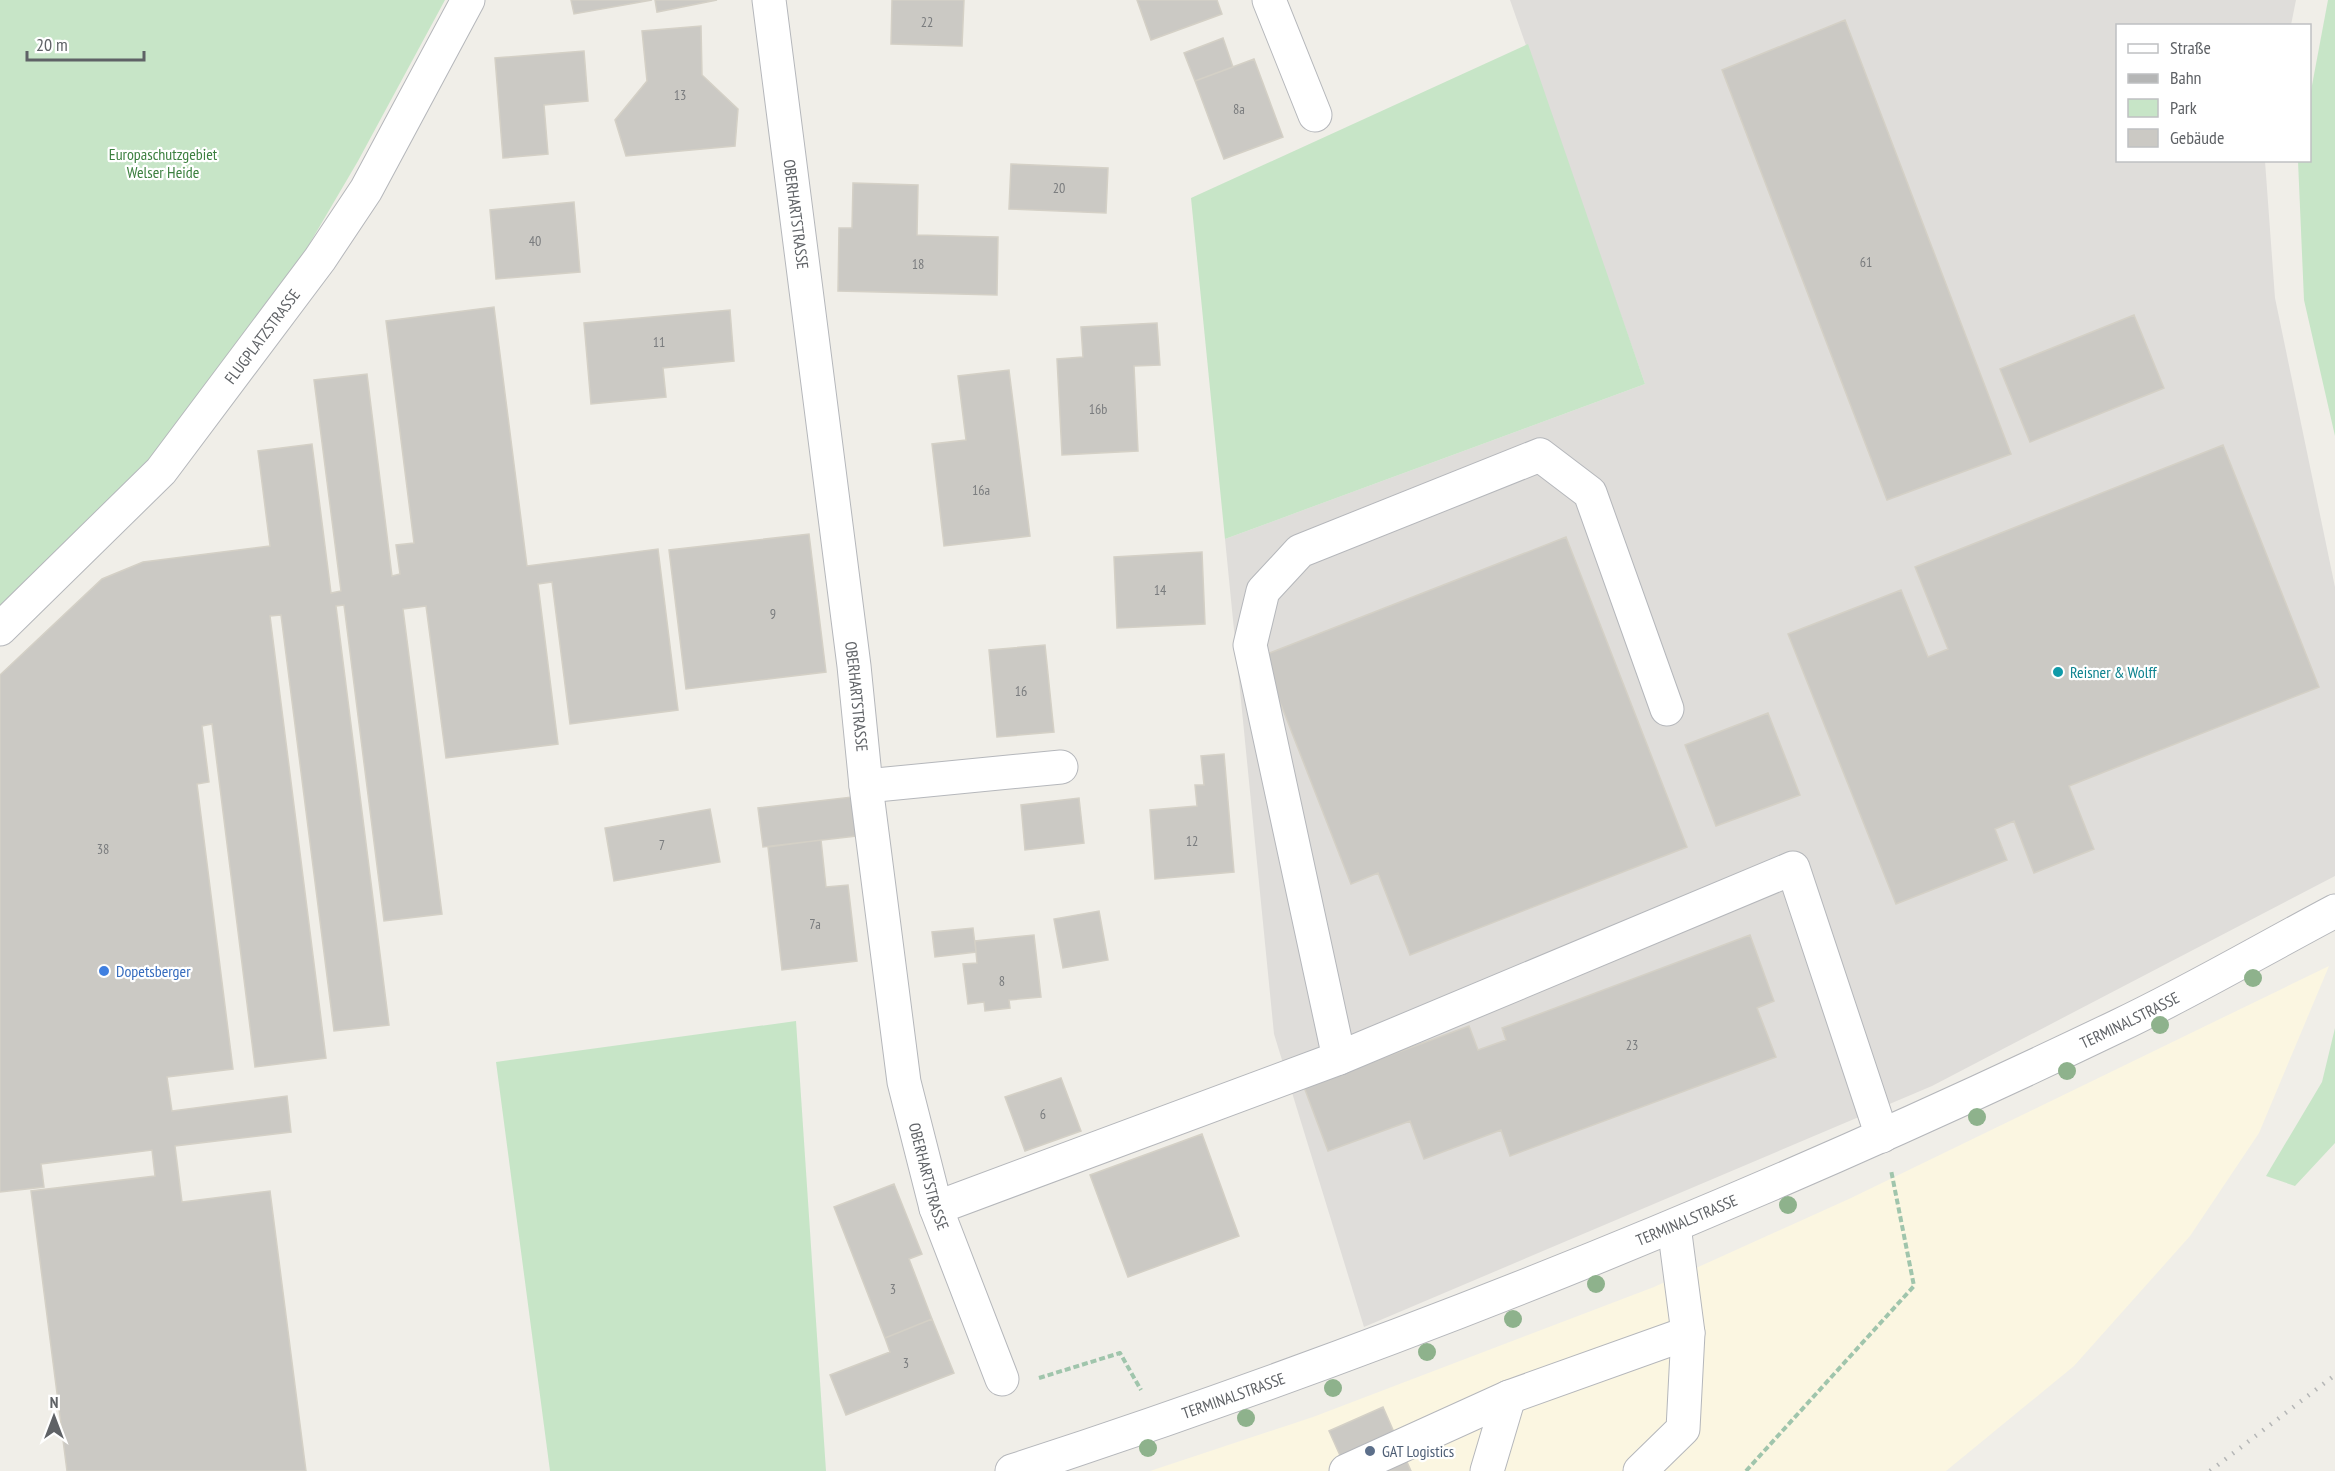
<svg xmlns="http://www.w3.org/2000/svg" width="2335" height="1471" font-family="'PT Sans Narrow',sans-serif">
  <rect width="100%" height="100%" fill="#f0eee8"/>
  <path fill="#fbf6e1" d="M2329 966 2259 1133 2190 1236 2074 1366 1946 1471H1150L1313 1417 1654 1287 1851 1198Z"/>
  <path fill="#dfddda" d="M1510 0H2296L2291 25 2118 26V160L2265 161 2275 298 2335 587V876L1932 1086 1364 1327 1274 1034 1225 539 1645 384Z"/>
  <path fill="#c7e5c7" d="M0 0H445L358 161 280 294 156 453 0 613Z
    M2328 0H2335V436L2304 300 2298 161 2310 160V96Z
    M1528 44 1645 384 1225 539 1191 198Z
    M796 1021 826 1471H550L496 1062Z
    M2335 1028V1143L2295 1186 2266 1176 2322 1082Z"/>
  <path fill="#cbc9c4" stroke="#d4d0c6" stroke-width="1.5" d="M571 0H652L574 14Z
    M655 0H717L657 12Z
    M892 0H964L962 46 891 44Z
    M1137 0H1217L1222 14 1151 40Z
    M1845 20 2011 454 1887 500 1722 70Z
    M701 26 702 75 738 109 735 146 626 156 615 120 647 81 642 31Z
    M1223 38 1233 67 1195 81 1184 53Z
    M584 51 588 101 544 105 548 154 503 158 495 58Z
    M1254 59 1283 137 1224 159 1195 81Z
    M1011 164 1108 168 1106 213 1009 209Z
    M853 183 918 185 917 235 998 237 997 295 838 291 839 228H852Z
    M574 202 580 272 496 279 490 210Z
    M494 307 527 566 658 549 678 710 570 724 552 582 538 584 558 744 446 758 426 606 403 609 442 914 384 921 344 605 336 606 389 1025 334 1031 281 615 270 616 326 1058 255 1067 212 724 202 726 209 782 197 784 233 1069 167 1077 172 1111 287 1096 291 1132 175 1146 182 1202 270 1191 306 1471H67L31 1191 155 1176 152 1150 41 1164 44 1187 0 1192V675L102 579 143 562 270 546 258 451 312 444 331 593 341 591 314 380 367 374 392 576 400 574 396 545 414 543 386 321Z
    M730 310 734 361 663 368 666 397 591 404 584 323Z
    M2134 315 2164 388 2030 442 2000 369Z
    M1157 323 1160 365 1134 366 1138 451 1062 455 1057 359 1083 357 1081 327Z
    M1009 370 1030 536 944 546 932 444 966 440 958 376Z
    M2223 445 2319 687 2069 786 2094 849 2034 873 2014 821 1995 829 2007 860 1896 904 1788 634 1901 590 1928 657 1948 649 1915 567Z
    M809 534 826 672 686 689 669 550Z
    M1566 537 1687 847 1410 955 1378 873 1351 884 1262 656Z
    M1202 552 1205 624 1117 628 1114 557Z
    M1045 645 1054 732 997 737 989 650Z
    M1768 713 1800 795 1716 826 1685 745Z
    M1224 754 1234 872 1155 879 1150 810 1197 806 1195 785H1204L1201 756Z
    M852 797 856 836 763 847 758 808Z
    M1079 798 1084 843 1025 850 1021 805Z
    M710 809 720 862 614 881 605 828Z
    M821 840 826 887 848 885 857 961 782 970 768 847Z
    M1099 911 1108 960 1063 968 1054 919Z
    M973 928 976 952 935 957 932 932Z
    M1034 935 1041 997 1009 1000 1010 1008 985 1011 984 1002 968 1004 963 964 977 963 975 941Z
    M1750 935 1774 1001 1757 1008 1776 1057 1510 1156 1501 1130 1424 1159 1410 1121 1328 1151 1304 1087 1469 1026 1478 1050 1506 1040 1502 1028Z
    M1061 1078 1081 1131 1025 1151 1005 1097Z
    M1202 1134 1239 1236 1128 1277 1090 1175Z
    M894 1184 922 1254 909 1259 932 1319 885 1338 834 1207Z
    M932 1319 954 1373 846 1415 830 1375 890 1352 885 1338Z
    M1383 1407 1411 1471H1347L1329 1431Z"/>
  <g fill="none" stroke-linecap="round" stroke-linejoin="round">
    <g stroke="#b5b7bb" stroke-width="35">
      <g id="minor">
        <path id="s1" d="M769 0 854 666 866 786 904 1082 936 1208 1002 1379"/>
        <path d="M1269 0 1315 115"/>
        <path id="s2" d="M0 629 161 471 320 259 366 190 468 0"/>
        <path d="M866 786 1061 767"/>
        <path d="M1339 1058 1250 645 1263 591 1300 551 1540 455 1590 493 1667 709"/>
        <path d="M936 1208 1339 1058 1793 868 1882 1136"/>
        <path id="s3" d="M1012 1471C1390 1348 1760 1198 2118 1026 2192 991 2263 949 2335 911"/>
        <path d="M1346 1471 1509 1397 1688 1333"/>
        <path d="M1487 1471 1509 1397"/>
        <path d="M1640 1471 1683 1429 1688 1333 1674 1226"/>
      </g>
    </g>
    <path stroke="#a0c5ac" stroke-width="4" stroke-dasharray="6 3" stroke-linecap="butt" d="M1039 1378 1120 1353 1141 1390
      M1746 1471 1914 1286 1891 1170"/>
    <use href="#minor" stroke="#fff" stroke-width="33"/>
    <path stroke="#b5b6b6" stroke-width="4.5" stroke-dasharray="1.5 8" stroke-linecap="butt" d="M2210 1471 2335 1375"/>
  </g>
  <g fill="#8eb28c">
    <circle cx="2253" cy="978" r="9"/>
    <circle cx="2160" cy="1025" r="9"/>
    <circle cx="2067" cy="1071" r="9"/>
    <circle cx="1977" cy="1117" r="9"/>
    <circle cx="1788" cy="1205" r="9"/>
    <circle cx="1596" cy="1284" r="9"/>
    <circle cx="1513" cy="1319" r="9"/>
    <circle cx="1427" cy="1352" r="9"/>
    <circle cx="1333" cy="1388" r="9"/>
    <circle cx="1246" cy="1418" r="9"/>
    <circle cx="1148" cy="1448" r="9"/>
  </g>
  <circle fill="#0f9aa8" stroke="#fff" stroke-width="2" cx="2058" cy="672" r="6"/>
  <circle fill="#3f7fe0" stroke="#fff" stroke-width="2" cx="104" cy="971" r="6"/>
  <circle fill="#5c6f8a" stroke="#fff" stroke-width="2" cx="1370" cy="1451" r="6"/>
  <g text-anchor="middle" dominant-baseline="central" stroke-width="4.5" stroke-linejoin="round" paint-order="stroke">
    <g font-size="14" fill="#7a7c7e">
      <text x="927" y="22">22</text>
      <text x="680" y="95">13</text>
      <text x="1239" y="109">8a</text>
      <text x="1059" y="188">20</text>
      <text x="535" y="241">40</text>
      <text x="1866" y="262">61</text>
      <text x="918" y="264">18</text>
      <text x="659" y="342">11</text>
      <text x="1098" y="409">16b</text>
      <text x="981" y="490">16a</text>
      <text x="1160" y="590">14</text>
      <text x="773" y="614">9</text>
      <text x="1021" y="691">16</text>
      <text x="1192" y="841">12</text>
      <text x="662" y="845">7</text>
      <text x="103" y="849">38</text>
      <text x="815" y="924">7a</text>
      <text x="1002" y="981">8</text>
      <text x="1632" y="1045">23</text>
      <text x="1043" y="1114">6</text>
      <text x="893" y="1289">3</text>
      <text x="906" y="1363">3</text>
    </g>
    <g font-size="16" fill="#3d8040" stroke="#fff">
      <text x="163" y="154">Europaschutzgebiet<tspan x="163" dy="18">Welser Heide</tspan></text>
    </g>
    <g font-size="16" fill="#5f6266" stroke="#fff">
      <text stroke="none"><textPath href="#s1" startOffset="216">OBERHARTSTRASSE</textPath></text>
      <text stroke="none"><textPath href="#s2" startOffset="394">FLUGPLATZSTRASSE</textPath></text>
      <text stroke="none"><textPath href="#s1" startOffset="702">OBERHARTSTRASSE</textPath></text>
      <text stroke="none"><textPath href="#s3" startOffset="1206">TERMINALSTRASSE</textPath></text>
      <text stroke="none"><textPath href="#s1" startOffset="1188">OBERHARTSTRASSE</textPath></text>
      <text stroke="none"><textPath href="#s3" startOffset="720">TERMINALSTRASSE</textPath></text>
      <text stroke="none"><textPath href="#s3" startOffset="234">TERMINALSTRASSE</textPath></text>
    </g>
    <g font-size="16" fill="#0d838f" stroke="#fff" text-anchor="start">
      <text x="2070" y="672">Reisner &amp; Wolff</text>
    </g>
    <g font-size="16" fill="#366cbe" stroke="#fff" text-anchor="start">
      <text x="116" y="971">Dopetsberger</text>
    </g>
    <g font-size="16" fill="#4e5e75" stroke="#fff" text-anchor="start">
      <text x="1382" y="1451">GAT Logistics</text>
    </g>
  </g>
  <rect x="2116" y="24" width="195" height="138" fill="#ffffff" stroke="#bfc0c2" stroke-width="1.5"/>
  <rect x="2128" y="44" width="30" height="9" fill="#ffffff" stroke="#bfc0c2" stroke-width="1.5"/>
  <text x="2170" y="54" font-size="18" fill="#5f6266">Straße</text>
  <rect x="2128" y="74" width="30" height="9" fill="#b5b6b6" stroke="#bfc0c2" stroke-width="1.5"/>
  <text x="2170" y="84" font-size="18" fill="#5f6266">Bahn</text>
  <rect x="2128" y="99" width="30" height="18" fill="#c7e5c7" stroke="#bfc0c2" stroke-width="1.5"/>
  <text x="2170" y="114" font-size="18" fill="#5f6266">Park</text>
  <rect x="2128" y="129" width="30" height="18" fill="#cbc9c4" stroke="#bfc0c2" stroke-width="1.5"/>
  <text x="2170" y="144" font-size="18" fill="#5f6266">Gebäude</text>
  <g transform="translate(54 1417)" stroke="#ffffff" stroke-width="4.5" paint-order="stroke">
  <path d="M0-4.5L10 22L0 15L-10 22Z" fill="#5f6266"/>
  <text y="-9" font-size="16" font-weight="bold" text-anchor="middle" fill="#5f6266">N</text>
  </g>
  <path d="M27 51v9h117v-9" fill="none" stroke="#5f6266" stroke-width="3"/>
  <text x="36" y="51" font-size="18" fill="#5f6266" stroke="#ffffff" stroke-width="4.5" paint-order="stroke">20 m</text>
</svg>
